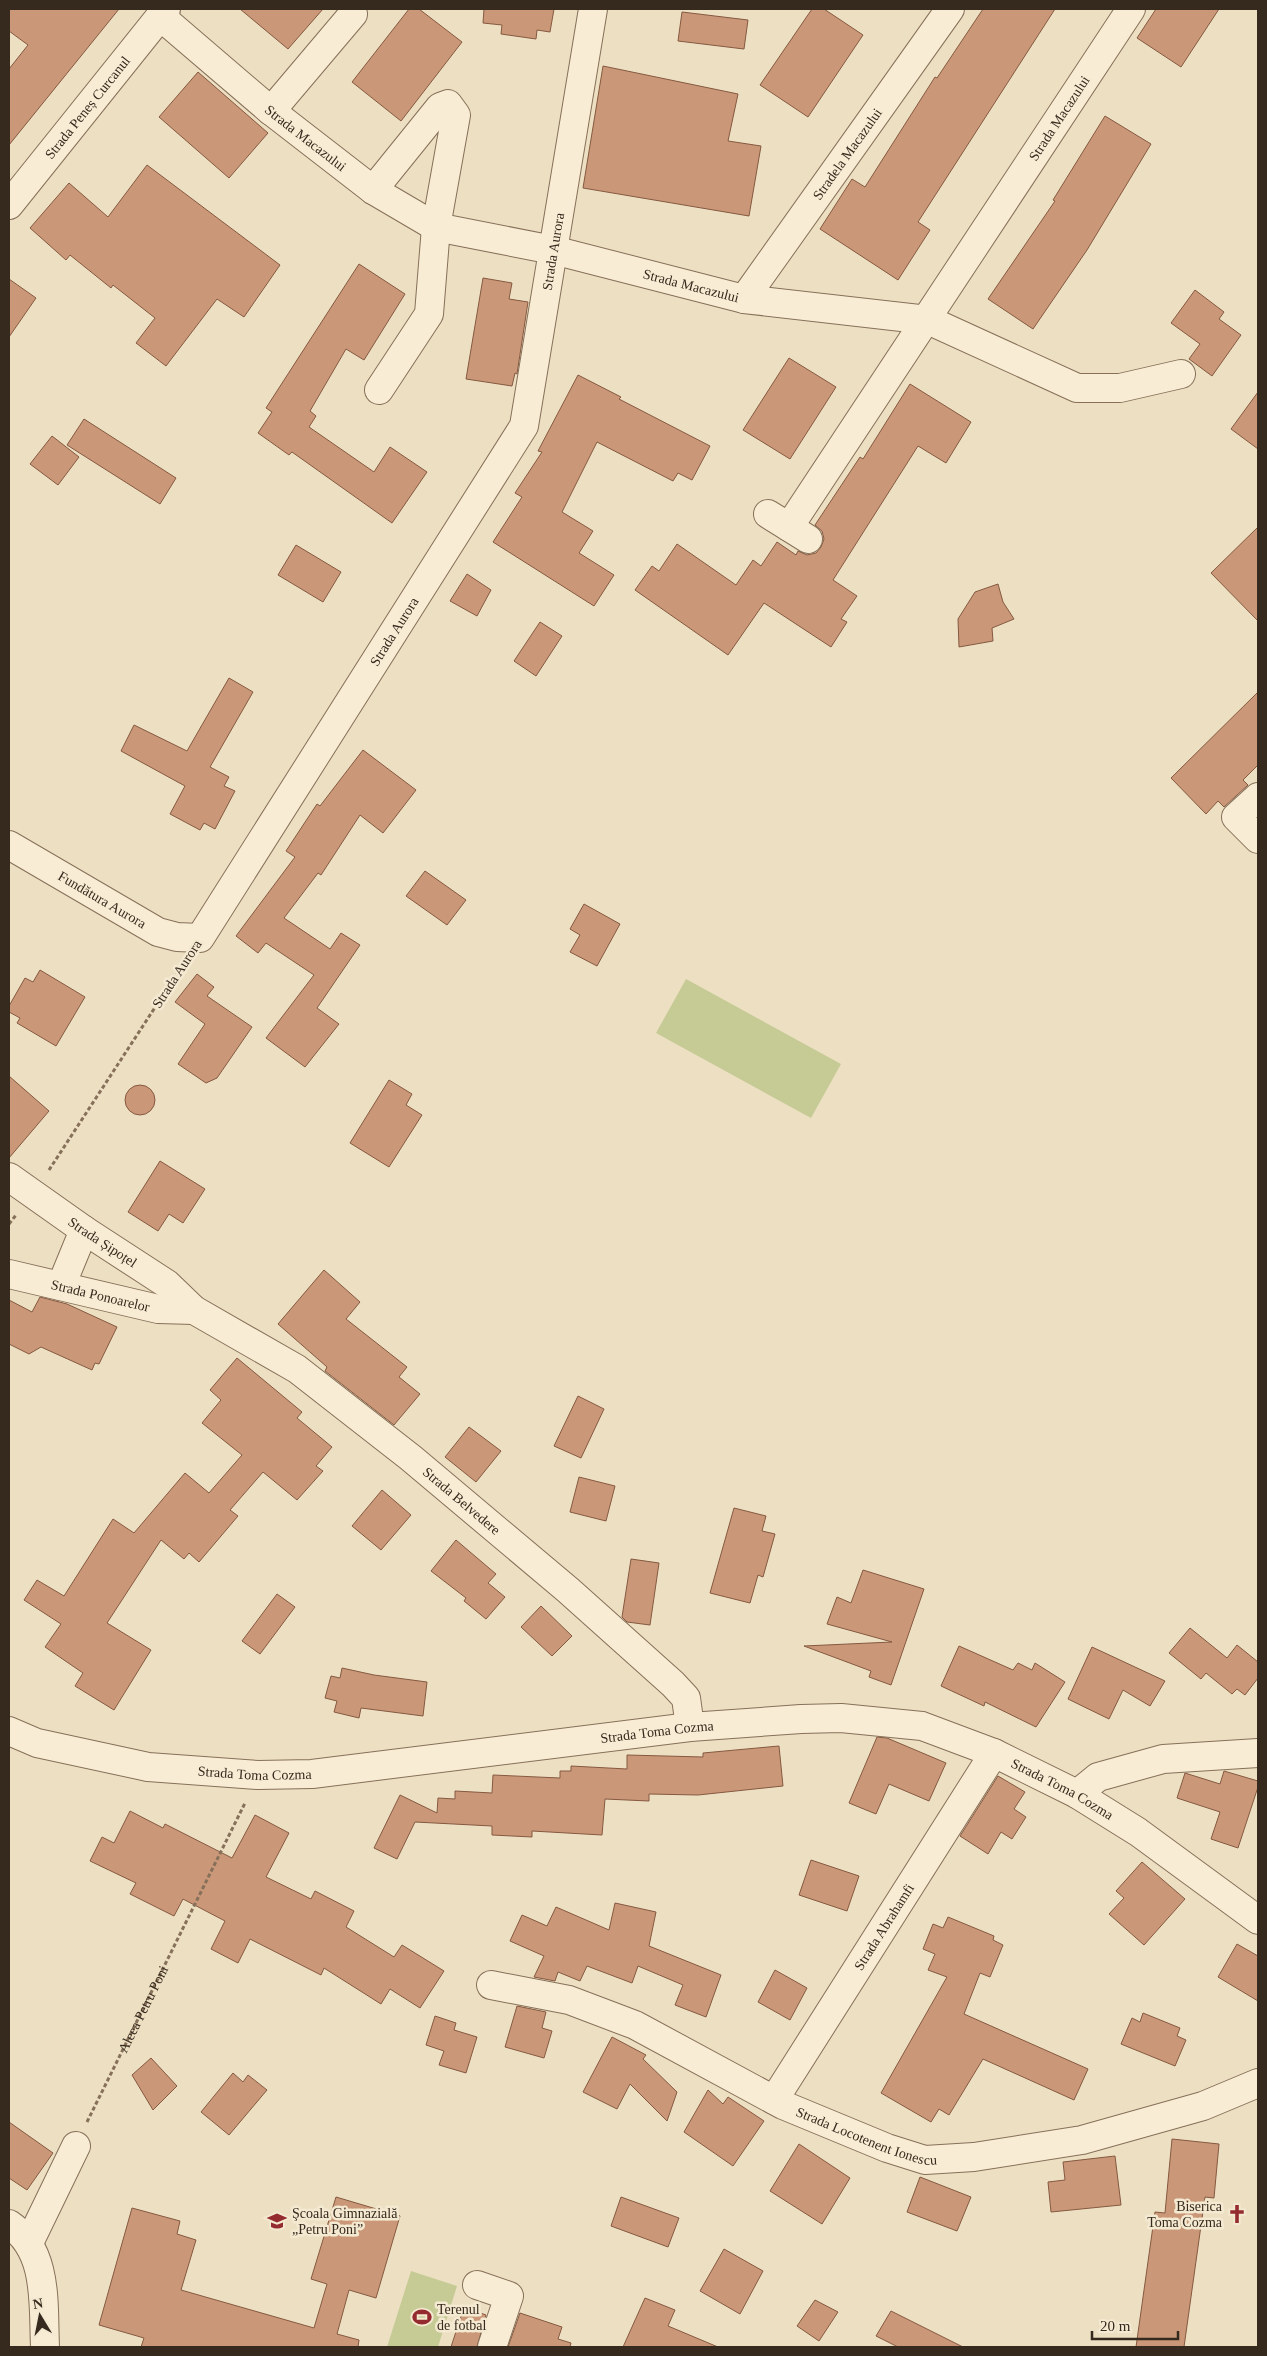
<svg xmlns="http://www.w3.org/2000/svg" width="1267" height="2356" font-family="Georgia,serif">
  <rect width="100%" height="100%" fill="#eddfc2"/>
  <path fill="#c6cb96" d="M686 979 841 1064 811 1118 656 1033Z
    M411 2271 457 2286 438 2347H387Z"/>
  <path fill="#ca9878" stroke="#855940" d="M9 9H119L9 145V69L28 45 9 31Z
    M240 9H323L288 49Z
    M409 9H419L462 42 401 121 352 82Z
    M484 9H554L550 32 537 30 536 39 501 34 502 25 483 23Z
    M812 9H824L863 35 808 117 760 85Z
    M983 9H1055L918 222 930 230 898 280 820 229 852 179 865 187 935 77 937 78Z
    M1156 9H1219L1181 67 1137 38Z
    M682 12 748 20 744 49 678 41Z
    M603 66 738 94 728 141 761 146 749 216 583 188Z
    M198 72 268 133 229 178 159 117Z
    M1105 116 1151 144 1087 250 1033 329 988 299 1055 201 1053 200Z
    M147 165 280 265 244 317 217 299 166 366 136 343 155 318 113 285 111 288 70 255 66 260 30 228 69 183 108 217Z
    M359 264 405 294 364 360 346 349 310 411 316 416 309 427 374 472 390 447 427 472 392 523 292 452 289 455 258 433 272 412 266 408Z
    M483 278 512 283 509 299 528 302 517 374 515 373 512 386 466 379Z
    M9 279 36 298 9 337Z
    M1195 290 1224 312 1219 319 1241 335 1212 376 1189 359 1200 344 1171 323Z
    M789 358 836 387 790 459 743 430Z
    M578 375 621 397 619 399 710 446 692 480 678 473 673 481 597 442 562 512 593 531 579 553 614 575 594 606 493 542 522 497 515 493 542 452 538 451Z
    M910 384 971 422 946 463 918 446 833 580 857 596 841 619 847 622 831 647 764 603 728 655 635 590 652 566 659 571 677 544 736 585 753 560 761 566 777 542 796 555 798 551 807 555 816 553 821 547 824 539 822 531 815 525 860 457 863 459Z
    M1258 392V449L1231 429Z
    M84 419 176 478 160 504 67 445Z
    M52 436 79 457 58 485 30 464Z
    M1258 527V621L1211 573Z
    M296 545 341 572 323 602 278 575Z
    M467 574 491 590 477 616 450 601Z
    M998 584 1003 602 1014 619 992 628 993 641 959 647 958 619 975 592Z
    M540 622 562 636 536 676 514 661Z
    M229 678 253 692 210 767 229 777 224 786 235 791 215 829 204 823 200 830 170 814 185 786 121 751 134 725 187 751Z
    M1258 692V765L1243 780 1248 785 1224 807 1218 801 1206 814 1171 778Z
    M363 750 416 790 383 833 360 815 321 875 318 873 284 918 330 949 341 933 360 945 317 1008 339 1024 305 1067 266 1038 314 975 266 943 258 953 236 936 295 857 286 851 317 804 320 806Z
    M425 871 466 900 447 925 406 896Z
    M584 904 620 924 597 966 570 952 580 935 570 929Z
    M40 970 85 997 56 1046 17 1023 20 1018 9 1012V1006L25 978 33 982Z
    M197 974 214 987 207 996 252 1027 217 1078 206 1083 178 1064 205 1024 175 1002Z
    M9 1076 49 1111 9 1158Z
    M389 1080 412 1094 406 1105 422 1115 389 1167 350 1143Z
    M125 1100a15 15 0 1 1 30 0a15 15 0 1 1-30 0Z
    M160 1161 205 1189 183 1223 169 1214 158 1231 128 1212Z
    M324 1270 360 1302 346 1319 407 1367 399 1377 420 1394 394 1425 325 1371 327 1367 278 1324Z
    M40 1297 67 1304 117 1327 99 1364 95 1363 92 1370 41 1347 29 1354 9 1344V1300L32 1312Z
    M237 1358 302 1412 297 1418 332 1447 316 1466 323 1471 297 1500 263 1472 230 1510 238 1516 199 1562 189 1553 184 1559 161 1540 107 1623 151 1650 114 1710 75 1686 83 1673 45 1647 61 1624 24 1600 37 1580 64 1596 113 1519 134 1533 185 1473 209 1493 242 1455 202 1423 221 1400 210 1390Z
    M578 1396 604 1409 581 1458 554 1446Z
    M469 1427 501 1451 476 1482 445 1457Z
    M579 1477 615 1486 606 1521 570 1512Z
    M382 1490 411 1515 381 1550 352 1526Z
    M734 1508 766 1516 762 1531 775 1534 763 1577 758 1575 750 1603 710 1593Z
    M456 1540 496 1574 488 1583 505 1597 486 1619 464 1601 466 1598 431 1571Z
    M631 1559 659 1563 650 1625 627 1622 622 1617Z
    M863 1570 924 1589 891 1685 869 1677 871 1671 804 1646 892 1642 827 1624 837 1597 851 1603Z
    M277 1594 295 1607 260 1654 242 1641Z
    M541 1606 572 1636 552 1656 521 1627Z
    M1190 1628 1227 1658 1237 1645 1258 1662V1678L1245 1695 1237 1689 1232 1694 1206 1673 1201 1679 1169 1653Z
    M959 1646 1013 1670 1018 1663 1032 1670 1035 1663 1065 1682 1036 1727 985 1702 984 1706 941 1686Z
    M1092 1647 1165 1681 1150 1706 1123 1690 1109 1719 1068 1699Z
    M342 1668 374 1675 427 1682 423 1716 361 1708 359 1718 334 1712 337 1701 325 1698 331 1676 340 1678Z
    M877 1737 887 1738 946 1763 929 1801 889 1784 876 1814 849 1803Z
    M779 1746 783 1786 698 1795 649 1794V1801L605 1799 602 1835 532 1831V1837L492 1835V1826L415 1822 397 1859 374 1848 400 1795 437 1813 438 1798 455 1799V1791L492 1793 493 1775 560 1778V1771H571V1766L627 1769V1755L703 1757V1753Z
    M1224 1771 1258 1781V1787L1238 1848 1211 1839 1220 1812 1177 1798 1185 1773 1220 1784Z
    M998 1776 1025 1792 1014 1809 1026 1817 1012 1839 1001 1832 988 1854 960 1836Z
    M130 1811 163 1828 165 1824 232 1858 255 1815 289 1833 266 1877 311 1899 315 1891 354 1911 346 1927 394 1957 402 1945 444 1971 420 2008 390 1989 381 2004 324 1968 321 1975 250 1939 238 1963 211 1949 225 1921 183 1899 174 1916 130 1894 136 1883 90 1861 102 1837 114 1843Z
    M811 1860 859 1876 847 1911 799 1895Z
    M1142 1862 1185 1899 1144 1945 1109 1914 1124 1898 1116 1891Z
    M615 1903 656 1912 649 1946 721 1975 706 2017 675 2005 683 1985 638 1966 632 1983 587 1966 580 1981 558 1972 555 1981 534 1977 544 1956 510 1941 522 1915 547 1926 556 1907 609 1930Z
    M948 1917 994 1936 993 1940 1003 1945 990 1977 980 1973 964 2014 1088 2069 1074 2100 983 2059 949 2115 939 2109 931 2122 881 2093 947 1977 928 1970 935 1954 923 1949 933 1924 943 1928Z
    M1237 1944 1258 1956V2001L1218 1977Z
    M775 1970 807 1988 790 2020 758 2002Z
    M517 2006 546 2012 542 2028 552 2031 544 2058 505 2047Z
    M1143 2013 1180 2028 1177 2036 1186 2040 1175 2066 1121 2044 1132 2018 1140 2022Z
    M435 2016 456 2023 454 2030 477 2037 466 2073 439 2065 444 2051 426 2045Z
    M612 2037 646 2055 643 2059 677 2092 667 2121 630 2084 617 2109 583 2092Z
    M151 2058 177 2086 153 2110 132 2075Z
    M233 2073 243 2082 248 2075 267 2090 229 2135 201 2112Z
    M708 2090 723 2104 728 2097 764 2121 733 2166 684 2132Z
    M9 2122 53 2153 27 2190 9 2178Z
    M1172 2139 1219 2144 1214 2198 1205 2197 1184 2347H1136L1155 2212 1165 2213Z
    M799 2144 850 2178 822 2224 770 2191Z
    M1115 2156 1121 2205 1051 2212 1048 2182 1065 2180 1063 2162Z
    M920 2177 971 2197 957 2231 907 2212Z
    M336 2197 400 2216 376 2298 349 2290 337 2334 359 2340 358 2347H141L144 2338 99 2325 132 2208 180 2221 177 2234 196 2240 181 2290 314 2328 327 2284 311 2279Z
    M621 2197 679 2218 668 2247 611 2226Z
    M724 2249 763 2271 740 2314 700 2291Z
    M645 2298 675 2310 668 2326 718 2347H623Z
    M815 2300 838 2312 819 2341 797 2326Z
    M464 2307 486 2315 477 2347H451Z
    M891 2311 963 2347H898L876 2336Z
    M520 2313 562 2327 558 2339 571 2343 570 2347H508Z"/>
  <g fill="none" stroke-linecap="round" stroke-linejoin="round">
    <g stroke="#867059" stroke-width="30">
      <g id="minor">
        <path id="s2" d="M160 16 271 111 373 190 436 227 553 250 744 299 928 320 1077 388H1120L1181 374"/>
        <path d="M271 111 353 14"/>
        <path d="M373 190 440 107 448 104 456 115 436 227 429 314 379 390"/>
        <path id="s3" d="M9 205 166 9"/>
        <path id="s4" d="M744 299 950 9"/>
        <path d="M768 514 808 539"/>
        <path id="s5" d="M789 527 1131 9"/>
        <path d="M1258 797 1236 817 1258 839"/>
        <path id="s6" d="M9 845 158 932 177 937 200 938 524 426 593 9"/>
        <path id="s7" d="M9 1177 84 1230 167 1284 194 1310 297 1369 411 1458 568 1590 673 1684 686 1698 690 1727"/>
        <path id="s8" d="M9 1274 158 1309 194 1310"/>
        <path d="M61 1286 84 1230"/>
        <path id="s9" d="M9 1731 37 1743 148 1767 258 1775 312 1774 690 1727 801 1719 841 1718 922 1726 994 1753 1077 1794 1138 1832 1258 1920"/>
        <path d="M1077 1794 1098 1777 1163 1759 1258 1753"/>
        <path id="s10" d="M491 1985 569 2000 635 2025 783 2105 887 2148 925 2160 974 2157 1082 2140 1203 2106 1258 2083"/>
        <path id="s11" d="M774 2100 994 1753"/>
        <path d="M9 2224C49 2251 43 2305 45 2347"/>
        <path d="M29 2243 76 2146"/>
        <path d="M477 2285 509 2296 492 2347"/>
      </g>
    </g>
    <g stroke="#867059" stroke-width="3" stroke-dasharray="4 2.5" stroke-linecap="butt">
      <path d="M49 1170 182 966"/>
      <path d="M9 1224 16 1215"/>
      <path id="s1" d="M87 2122 245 1803"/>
    </g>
    <use href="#minor" stroke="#f8ecd4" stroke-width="28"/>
  </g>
  <defs>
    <g id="church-bare" transform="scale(1.5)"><path d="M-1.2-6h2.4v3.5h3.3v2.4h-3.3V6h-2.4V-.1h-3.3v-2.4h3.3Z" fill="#942b2e" stroke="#f4e9d1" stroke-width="2.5" paint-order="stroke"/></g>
    <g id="school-bare" transform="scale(1.5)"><path d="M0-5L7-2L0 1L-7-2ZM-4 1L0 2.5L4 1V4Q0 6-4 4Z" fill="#942b2e" stroke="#f4e9d1" stroke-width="2.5" paint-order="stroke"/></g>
    <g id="stadium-bare" transform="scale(1.5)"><path d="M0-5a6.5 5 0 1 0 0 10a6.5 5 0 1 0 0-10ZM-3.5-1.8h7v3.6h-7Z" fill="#942b2e" stroke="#f4e9d1" stroke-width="2.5" paint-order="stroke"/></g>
  </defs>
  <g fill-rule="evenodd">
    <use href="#church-bare" x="1237" y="2214"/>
    <use href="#school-bare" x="277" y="2221"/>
    <use href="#stadium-bare" x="422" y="2317"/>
  </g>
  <g text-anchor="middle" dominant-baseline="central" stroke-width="5" stroke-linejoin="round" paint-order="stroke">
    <g font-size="14" fill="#36291d" stroke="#f4e9d1">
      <text stroke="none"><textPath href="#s3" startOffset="125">Strada Peneș Curcanul</textPath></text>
      <text stroke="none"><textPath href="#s5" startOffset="490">Strada Macazului</textPath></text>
      <text stroke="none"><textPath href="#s2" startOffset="190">Strada Macazului</textPath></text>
      <text stroke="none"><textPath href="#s4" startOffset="178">Stradela Macazului</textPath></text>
      <text stroke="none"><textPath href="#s6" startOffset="998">Strada Aurora</textPath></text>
      <text stroke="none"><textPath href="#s2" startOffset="610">Strada Macazului</textPath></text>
      <text stroke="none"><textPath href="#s6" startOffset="578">Strada Aurora</textPath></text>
      <text stroke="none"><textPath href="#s6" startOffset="108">Fundătura Aurora</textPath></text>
      <text transform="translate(177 974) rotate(-57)">Strada Aurora</text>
      <text stroke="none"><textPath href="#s7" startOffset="114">Strada Șipoțel</textPath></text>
      <text stroke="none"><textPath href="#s8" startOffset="94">Strada Ponoarelor</textPath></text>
      <text stroke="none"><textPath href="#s7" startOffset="558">Strada Belvedere</textPath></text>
      <text stroke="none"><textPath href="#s9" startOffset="656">Strada Toma Cozma</textPath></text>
      <text stroke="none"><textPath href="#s9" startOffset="251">Strada Toma Cozma</textPath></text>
      <text stroke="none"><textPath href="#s9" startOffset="1076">Strada Toma Cozma</textPath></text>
      <text stroke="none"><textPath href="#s11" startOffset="205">Strada Abrahamfi</textPath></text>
      <text stroke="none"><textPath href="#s1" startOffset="126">Aleea Petru Poni</textPath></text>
      <text stroke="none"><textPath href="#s10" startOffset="408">Strada Locotenent Ionescu</textPath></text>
    </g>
    <g font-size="14" fill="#36291d" stroke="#f4e9d1" text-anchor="start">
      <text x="1222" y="2206" text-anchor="end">Biserica<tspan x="1222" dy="16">Toma Cozma</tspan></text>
      <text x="292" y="2213">Şcoala Gimnazială<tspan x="292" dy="16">„Petru Poni”</tspan></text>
      <text x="437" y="2309">Terenul<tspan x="437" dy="16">de fotbal</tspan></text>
    </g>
  </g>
  <rect width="1267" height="2356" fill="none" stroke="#36291d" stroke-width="20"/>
  <g transform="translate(40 2316) rotate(350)" stroke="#f4e9d1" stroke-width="4" paint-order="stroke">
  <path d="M0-4L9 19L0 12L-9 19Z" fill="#36291d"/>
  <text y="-8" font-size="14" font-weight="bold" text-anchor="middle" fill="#36291d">N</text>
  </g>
  <path d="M1092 2331v8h86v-8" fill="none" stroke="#36291d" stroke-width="2.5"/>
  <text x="1100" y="2331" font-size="15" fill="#36291d" stroke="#f4e9d1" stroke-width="4" paint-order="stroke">20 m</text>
</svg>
